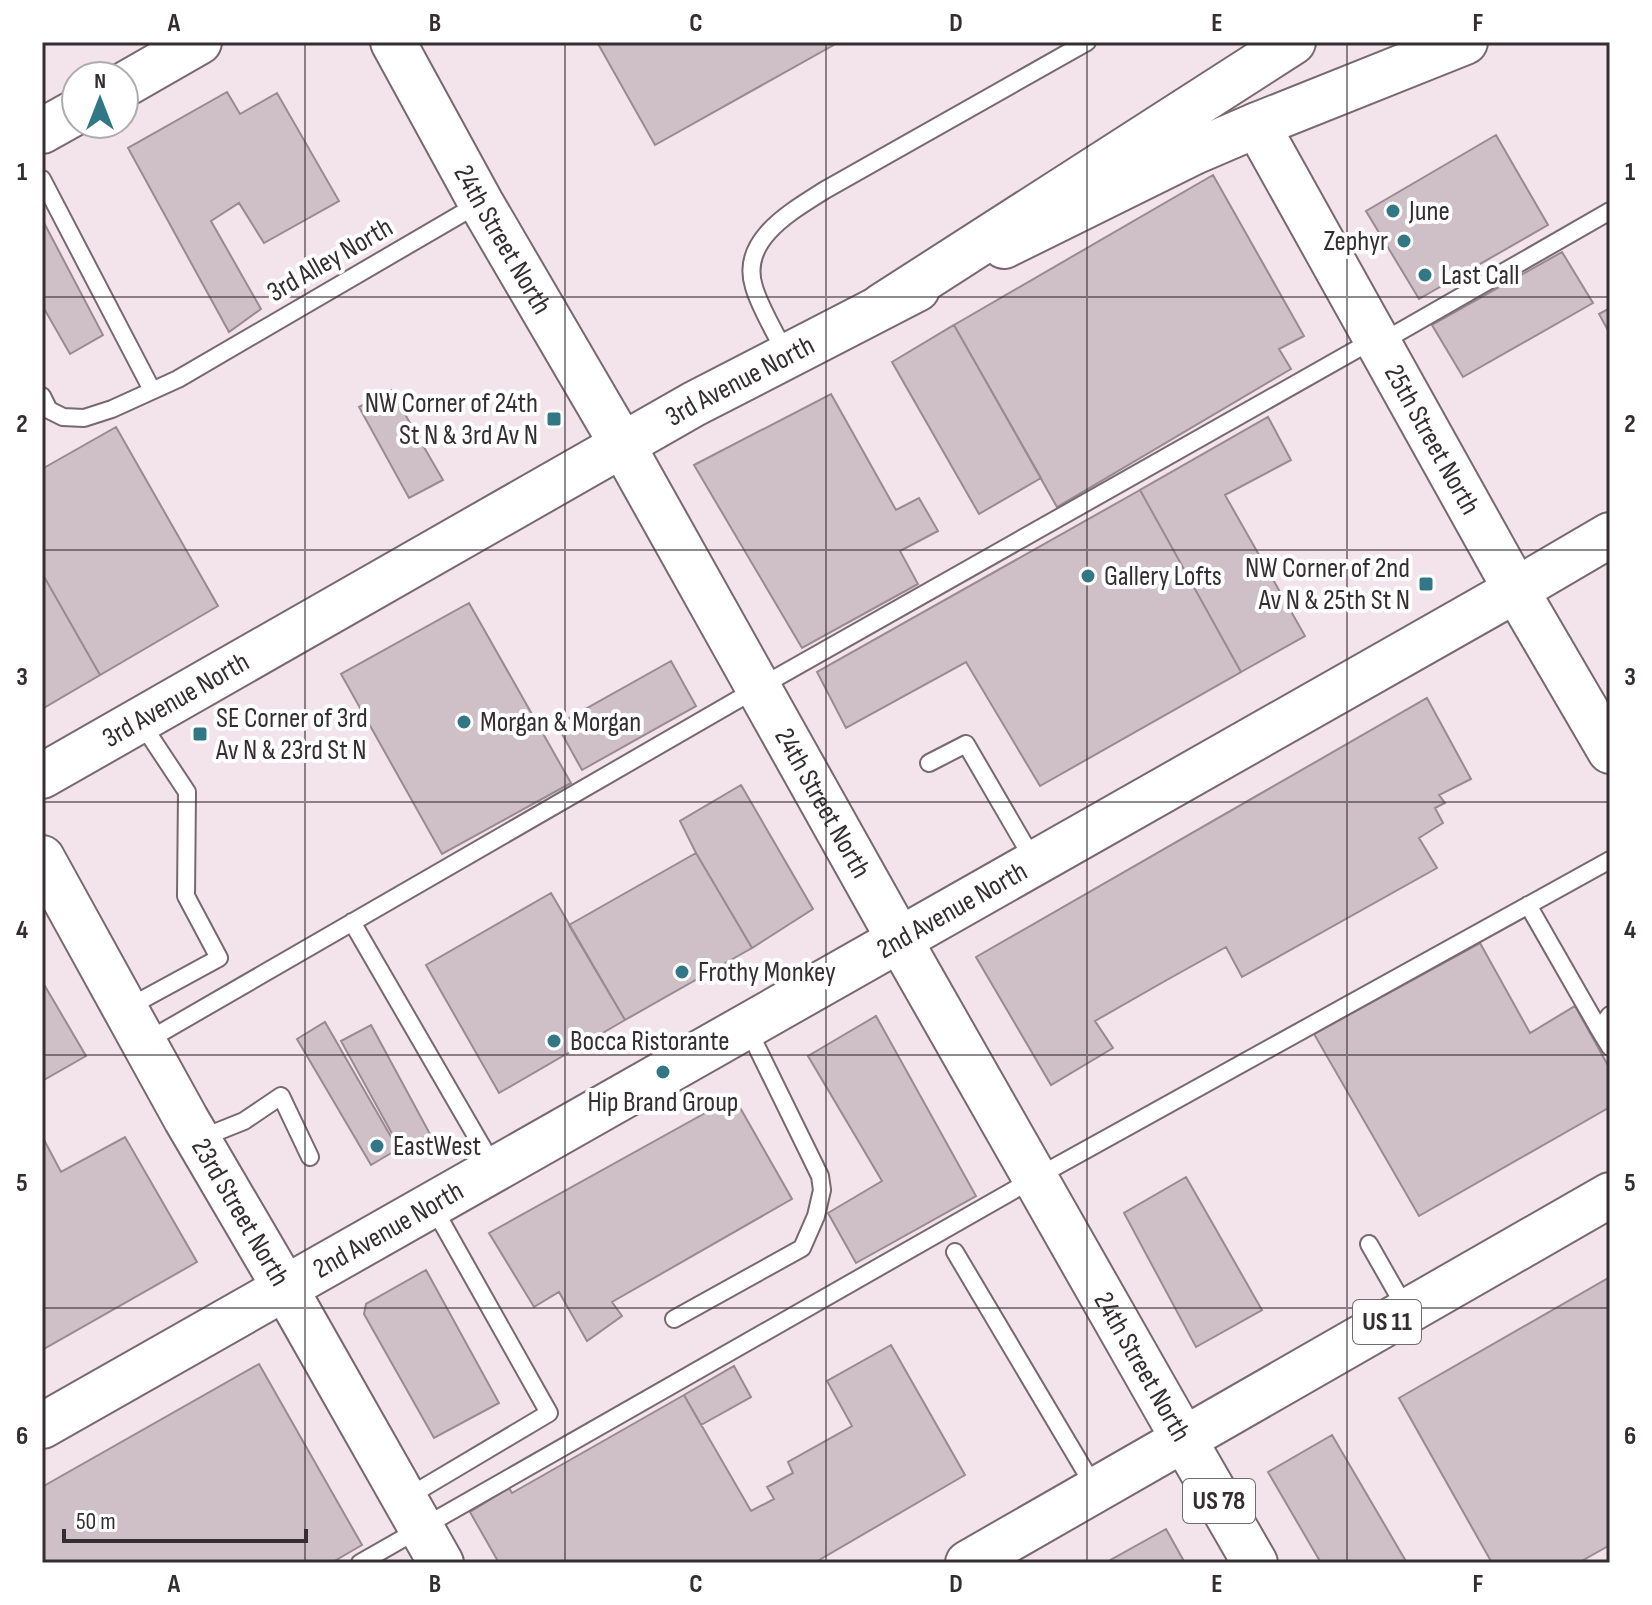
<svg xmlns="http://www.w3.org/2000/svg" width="1652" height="1605" font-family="'Sofia Sans Condensed',sans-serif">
  <rect width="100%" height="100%" fill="#f3e3ea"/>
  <path fill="#cfbfc7" stroke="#988a90" stroke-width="2" d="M597 42H839L655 145Z
    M227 92 240 114 277 93 339 201 264 243 239 203 211 221 261 309 229 332 128 148Z
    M1496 135 1548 225 1419 299 1366 211Z
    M1213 175 1304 336 1279 349 1291 369 1057 507 954 325Z
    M42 219 103 335 70 354 42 305Z
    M1562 252 1593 303 1463 377 1432 325Z
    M1610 308V334L1599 314Z
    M954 325 1041 478 979 514 892 362Z
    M391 390 443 480 409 498 359 407Z
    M831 394 896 510 919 498 938 531 900 551 918 584 802 648 694 465Z
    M1268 417 1291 460 1225 495 1305 636 1241 672 1140 490Z
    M116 427 218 606 42 709V469Z
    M1140 490 1241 672 1040 786 966 662 846 728 817 672Z
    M42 573 100 675 42 709Z
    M469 603 571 783 442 854 341 674Z
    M671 661 696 706 582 770 557 725Z
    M1427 698 1471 779 1439 795 1445 803 1435 808 1443 823 1419 838 1437 868 1242 977 1226 947 1165 981 1095 1021 1113 1048 1051 1085 976 957Z
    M741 785 813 909 752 948 696 853 680 821Z
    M696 853 752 948 625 1020 569 925Z
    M551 893 625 1020 499 1093 426 965Z
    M1480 943 1530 1033 1575 1006 1610 1069V1107L1419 1216 1314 1034Z
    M42 981 86 1056 42 1081Z
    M876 1016 976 1196 856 1263 828 1213 882 1181 808 1056Z
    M325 1022 398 1149 371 1165 297 1039Z
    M371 1025 430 1134 401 1150 341 1041Z
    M734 1097 792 1199 612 1302 622 1316 587 1341 559 1292 534 1307 489 1233Z
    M42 1136 61 1172 125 1137 197 1262 42 1350Z
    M1186 1177 1262 1310 1196 1347 1124 1213Z
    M426 1270 499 1403 434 1438 364 1314 366 1304Z
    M1610 1277V1545L1578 1563H1492L1399 1398Z
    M891 1345 965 1475 814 1563H499L470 1512 509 1488 512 1493 684 1395 751 1511 774 1499 767 1487 793 1473 788 1462 852 1426 827 1381Z
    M259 1364 362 1545 331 1563H42V1487Z
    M734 1366 751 1397 701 1425 684 1395Z
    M1332 1435 1407 1563H1321L1268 1472Z
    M1166 1529 1185 1563H1105Z"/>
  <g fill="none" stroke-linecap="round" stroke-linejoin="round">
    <g stroke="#77696f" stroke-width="20">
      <path id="lane" d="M42 179 152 390
        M1380 343 1610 211
        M786 354C776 334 760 308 754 287 739 240 792 211 825 190L1087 42
        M42 396 49 410 63 417 84 418 112 409 178 379 480 203
        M929 763 966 744 1034 861
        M1528 905 1599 1029
        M352 922 494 1167
        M127 1008 219 958 186 896 187 792 140 721
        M1610 1015 1599 1029 1610 1047
        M145 1042 758 688 1375 339
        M199 1139 244 1121 281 1096 310 1157
        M1369 1244 1406 1309
        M955 1252 1095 1488
        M674 1319 802 1248 816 1216 822 1190 820 1176 747 1027
        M406 1498 549 1413 432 1205
        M360 1563 1035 1178 1610 860"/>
    </g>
    <g stroke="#77696f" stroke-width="48">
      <g id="secondary">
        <path id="s1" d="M393 42 481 203 623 446 899 939 1183 1438"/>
        <path d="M124 85 199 42"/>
        <path id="s2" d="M1257 125 1516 590 1610 751"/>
        <path d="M42 131 76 112"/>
        <path d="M1004 246 1194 152 1257 125 1465 42"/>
        <path id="s3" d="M42 776 694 404 917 289"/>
        <path id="s4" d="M42 858 186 1119 285 1288 441 1563"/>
        <path id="s5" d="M42 1426 1516 590 1610 535"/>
      </g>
    </g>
    <g stroke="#77696f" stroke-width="48">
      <path id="primary" d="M1183 1438 1255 1563
        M968 1563 1610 1195"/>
    </g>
    <g stroke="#77696f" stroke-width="48">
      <path id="highway" d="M882 306 1293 42"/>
    </g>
    <use href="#lane" stroke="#fff" stroke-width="16"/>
    <use href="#secondary" stroke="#fff" stroke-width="44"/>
    <use href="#primary" stroke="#fff" stroke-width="44"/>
    <use href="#highway" stroke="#fff" stroke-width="44"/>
  </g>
  <path fill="none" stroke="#342e31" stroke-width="2" stroke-opacity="0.55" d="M305 42V1563M565 42V1563M826 42V1563M1087 42V1563M1347 42V1563M42 297H1610M42 550H1610M42 802H1610M42 1055H1610M42 1308H1610"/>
  <g fill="#327785" stroke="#fff" stroke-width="3">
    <circle cx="1393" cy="211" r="8"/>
    <circle cx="1404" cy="241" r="8"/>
    <circle cx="1425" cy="275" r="8"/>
    <rect x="546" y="411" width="16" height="16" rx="4"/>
    <circle cx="1088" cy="576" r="8"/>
    <rect x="1418" y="576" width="16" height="16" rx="4"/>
    <circle cx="464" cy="722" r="8"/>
    <rect x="192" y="726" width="16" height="16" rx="4"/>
    <circle cx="682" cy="972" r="8"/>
    <circle cx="554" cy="1041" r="8"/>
    <circle cx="663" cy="1072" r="8"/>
    <circle cx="377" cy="1146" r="8"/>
  </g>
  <g text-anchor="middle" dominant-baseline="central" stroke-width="8" stroke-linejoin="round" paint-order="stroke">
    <g fill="#fff" stroke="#716d6f" stroke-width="2">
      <rect x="1353" y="1300" width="68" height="44" rx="6"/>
      <rect x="1183" y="1479" width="72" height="44" rx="6"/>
    </g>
    <g font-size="26" font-weight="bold" fill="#342e31">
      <text x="1387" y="1322">US 11</text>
      <text x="1219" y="1501">US 78</text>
    </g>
    <g font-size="28" fill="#342e31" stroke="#fff" text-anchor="start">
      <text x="1409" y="211">June</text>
      <text x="1388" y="241" text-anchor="end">Zephyr</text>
      <text x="1441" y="275">Last Call</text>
      <text x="538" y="403" text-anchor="end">NW Corner of 24th<tspan x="538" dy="32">St N &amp; 3rd Av N</tspan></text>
      <text x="1410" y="568" text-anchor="end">NW Corner of 2nd<tspan x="1410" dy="32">Av N &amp; 25th St N</tspan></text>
      <text x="1104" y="576">Gallery Lofts</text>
      <text x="216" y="718">SE Corner of 3rd<tspan x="216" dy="32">Av N &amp; 23rd St N</tspan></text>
      <text x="480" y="722">Morgan &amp; Morgan</text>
      <text x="698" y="972">Frothy Monkey</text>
      <text x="570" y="1041">Bocca Ristorante</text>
      <text x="663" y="1102" text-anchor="middle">Hip Brand Group</text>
      <text x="393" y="1146">EastWest</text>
    </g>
    <g font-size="28" fill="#342e31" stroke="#fff">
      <text stroke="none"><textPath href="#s1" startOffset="226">24th Street North</textPath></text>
      <text transform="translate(330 260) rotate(-30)">3rd Alley North</text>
      <text stroke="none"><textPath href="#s3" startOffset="802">3rd Avenue North</textPath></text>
      <text stroke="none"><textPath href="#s2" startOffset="360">25th Street North</textPath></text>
      <text stroke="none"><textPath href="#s3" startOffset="154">3rd Avenue North</textPath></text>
      <text stroke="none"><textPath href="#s1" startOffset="874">24th Street North</textPath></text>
      <text stroke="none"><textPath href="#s5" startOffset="1046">2nd Avenue North</textPath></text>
      <text stroke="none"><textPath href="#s4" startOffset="406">23rd Street North</textPath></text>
      <text stroke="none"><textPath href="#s5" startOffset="398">2nd Avenue North</textPath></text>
      <text stroke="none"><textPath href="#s1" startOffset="1522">24th Street North</textPath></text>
    </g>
  </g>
  <rect width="1652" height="1605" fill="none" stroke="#ffffff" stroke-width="88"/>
  <g transform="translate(100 100)"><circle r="38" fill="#ffffff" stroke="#aeabad" stroke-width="2"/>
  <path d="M0-6L14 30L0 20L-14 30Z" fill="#327785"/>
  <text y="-12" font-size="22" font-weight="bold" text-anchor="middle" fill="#342e31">N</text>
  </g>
  <path d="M64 1529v12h242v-12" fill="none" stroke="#342e31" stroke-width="4"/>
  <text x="76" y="1529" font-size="24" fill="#342e31" stroke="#ffffff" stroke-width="6" paint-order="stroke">50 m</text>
  <rect x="44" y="44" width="1564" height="1517" fill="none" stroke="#342e31" stroke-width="3"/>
  <g font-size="26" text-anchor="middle" font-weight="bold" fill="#342e31">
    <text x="174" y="31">A</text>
    <text x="435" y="31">B</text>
    <text x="696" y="31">C</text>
    <text x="956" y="31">D</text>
    <text x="1217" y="31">E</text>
    <text x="1478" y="31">F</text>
    <text x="22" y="180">1</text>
    <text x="1630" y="180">1</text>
    <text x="22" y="432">2</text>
    <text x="1630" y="432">2</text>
    <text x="22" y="685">3</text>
    <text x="1630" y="685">3</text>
    <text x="22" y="938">4</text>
    <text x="1630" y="938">4</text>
    <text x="22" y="1191">5</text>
    <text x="1630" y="1191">5</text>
    <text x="22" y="1444">6</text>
    <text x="1630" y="1444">6</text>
    <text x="174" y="1592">A</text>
    <text x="435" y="1592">B</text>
    <text x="696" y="1592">C</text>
    <text x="956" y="1592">D</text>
    <text x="1217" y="1592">E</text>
    <text x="1478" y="1592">F</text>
  </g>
</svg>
